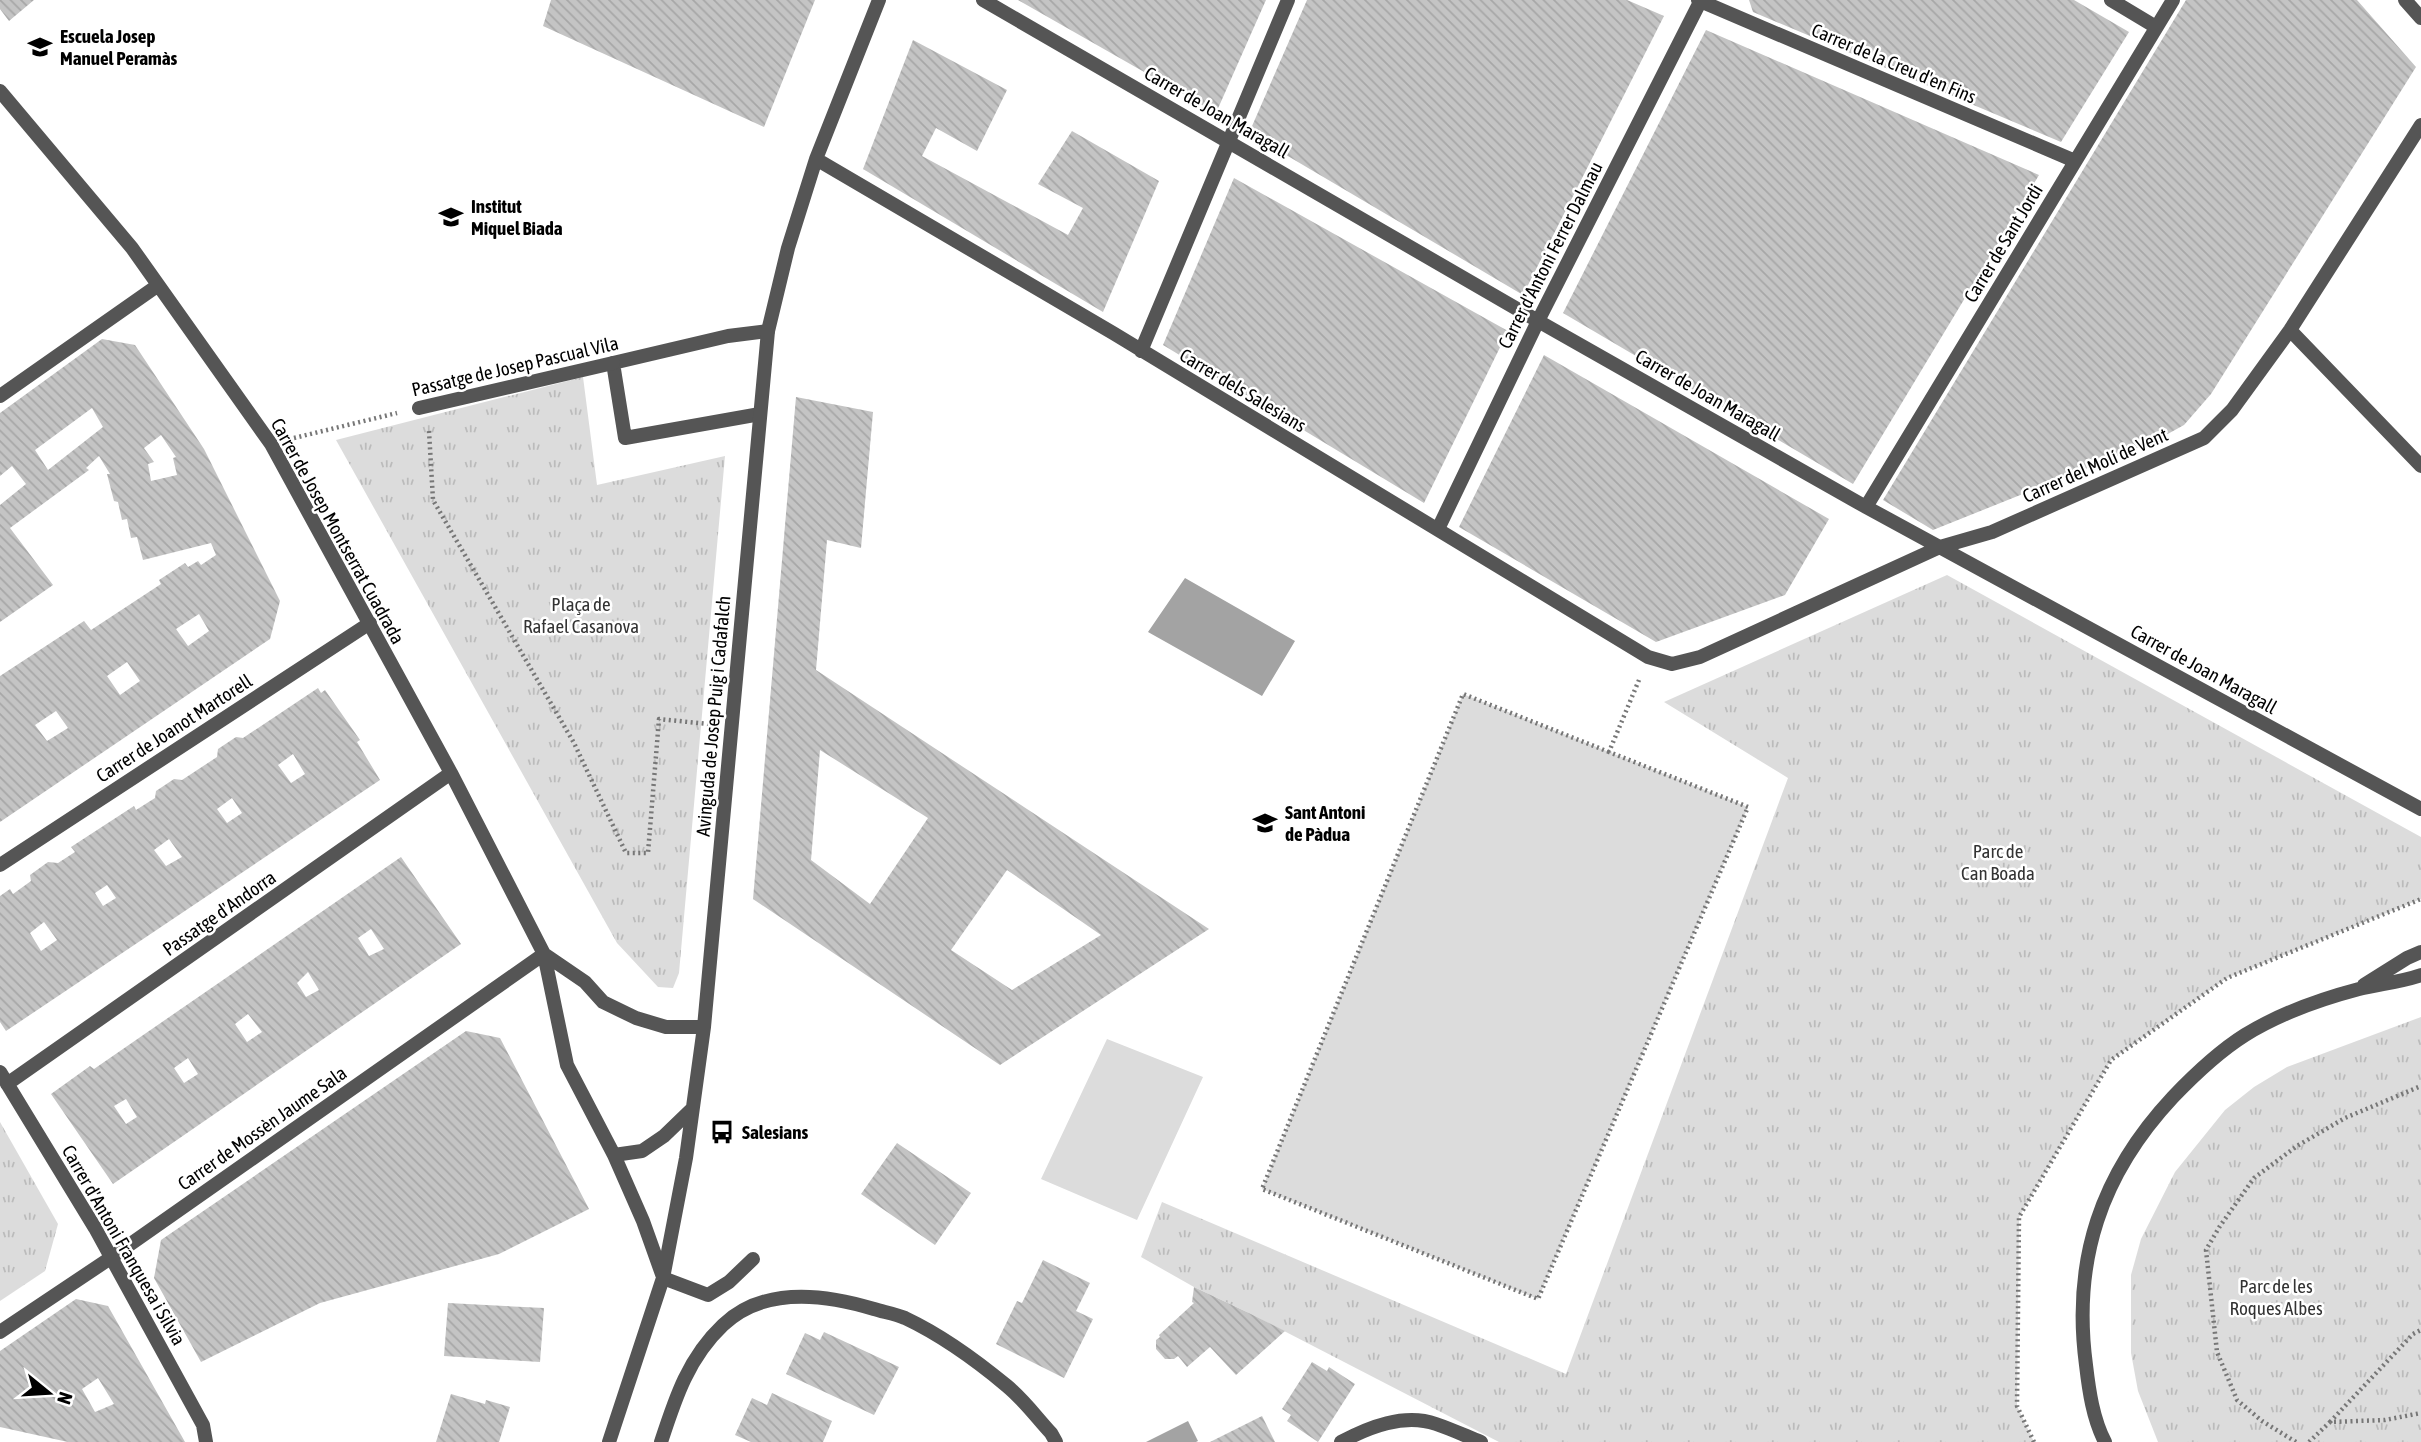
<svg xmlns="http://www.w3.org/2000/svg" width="2421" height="1442" font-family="'Asap Condensed',sans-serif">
  <defs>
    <pattern id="park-tufts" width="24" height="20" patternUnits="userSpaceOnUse" patternTransform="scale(1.75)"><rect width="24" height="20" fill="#dcdcdc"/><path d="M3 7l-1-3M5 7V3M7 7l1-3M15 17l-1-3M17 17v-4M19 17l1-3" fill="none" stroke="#bbb"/></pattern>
    <pattern id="building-back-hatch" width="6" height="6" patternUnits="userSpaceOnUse" patternTransform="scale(1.75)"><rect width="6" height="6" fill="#c4c4c4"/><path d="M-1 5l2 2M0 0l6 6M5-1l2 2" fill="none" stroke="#a7a7a7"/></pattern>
  </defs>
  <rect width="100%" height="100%" fill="#fff"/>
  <path fill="url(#park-tufts)" d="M583 377 597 485 725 456 679 973 673 988 658 987 617 943 336 440Z
    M1947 575 2421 837V899L2227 978 2111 1060 2019 1217 2017 1406 2034 1442H1499L1249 1313 1194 1287 1141 1257 1162 1202 1566 1374 1788 778 1664 702Z
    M2421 1017V1442H2158L2138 1391 2131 1353V1275L2141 1239 2175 1172 2225 1110 2254 1087 2287 1067Z
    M0 1122 58 1224 45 1271 0 1301Z"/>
  <path fill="#dcdcdc" d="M1463 694 1748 807 1538 1299 1262 1189Z
    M1107 1039 1203 1077 1137 1220 1041 1179Z"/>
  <path fill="#a3a3a3" d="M1185 578 1295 641 1262 696 1148 632Z
    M1188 1421 1198 1441 1196 1442H1146Z"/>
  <path fill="url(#building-back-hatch)" fill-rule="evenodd" d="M0 0H34L9 21 0 9Z
    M551 0H815L764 127 543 26Z
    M1018 0H1266L1216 113Z
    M1307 0H1627L1664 16 1523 295 1249 133Z
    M1749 0H2074L2129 32 2061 142 1753 12Z
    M2186 0H2357L2416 67 2211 394 2184 425 2155 441 1933 530 1883 500Z
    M1706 30 2039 175 1853 484 1563 313Z
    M913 40 1007 90 977 151 936 128 922 156 1068 235 1083 208 1038 184 1072 131 1159 181 1103 312 863 169Z
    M1234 178 1508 331 1424 503 1163 345Z
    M102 339 135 345 204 449 280 601 270 639 0 822V676L84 621 91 630 161 584 159 580 185 563 188 567 198 561 201 565 216 555 211 543 143 560 137 537 131 538 127 519 122 520 118 502 114 501 107 474H110L99 456 86 468 89 470 10 528 53 585 0 622V505L26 484 12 466 0 476V413ZM92 408 103 427 48 470 35 450ZM161 435 176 457 173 458 177 475 151 481 148 464 154 462 144 448ZM199 614 209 631 188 646 176 629ZM127 662 140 681 120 695 107 676ZM56 711 68 728 47 741 35 725Z
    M1544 355 1829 519 1785 595 1656 642 1459 527Z
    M796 397 873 412 861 548 827 540 816 670 1209 929 1000 1065 753 899ZM820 750 928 818 870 904 811 860ZM1007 870 1101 935 1012 990 951 950Z
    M318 688 321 693 325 690 360 740 357 742 380 780 6 1031 0 1022V896L10 889 13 894 31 881 30 875 48 862 58 863 75 852 71 847 134 806 136 810 155 798 156 791 174 779 182 780 217 757 218 749 236 737 243 738ZM293 754 305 774 291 783 278 765ZM232 798 242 813 227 823 217 809ZM169 839 182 857 166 866 154 850ZM107 885 116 898 103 906 95 893ZM44 922 57 940 41 951 30 933Z
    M401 857 461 944 113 1184 51 1094 90 1066 94 1069ZM371 929 384 949 369 956 358 938ZM308 972 319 990 306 997 297 983ZM248 1014 262 1032 247 1042 235 1024ZM188 1058 198 1074 184 1083 174 1068ZM126 1099 137 1117 126 1124 114 1106Z
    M466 1031 500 1038 589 1209 499 1254 320 1303 201 1362 154 1278 161 1240Z
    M897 1143 971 1193 935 1245 861 1194Z
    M1043 1260 1090 1283 1076 1311 1093 1319 1064 1378 996 1344 1017 1301 1022 1303Z
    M1194 1287 1249 1313 1285 1331 1236 1375 1210 1347 1187 1367 1178 1356 1174 1359H1165L1156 1349V1340L1160 1337 1159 1335 1194 1303 1192 1302Z
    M76 1299 108 1306 185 1442H68L0 1427V1351ZM98 1378 114 1404 95 1412 82 1389Z
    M448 1303 544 1308 540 1362 444 1356Z
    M824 1332 899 1367 874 1415 786 1374 805 1333 820 1340Z
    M1312 1362 1327 1371 1329 1367 1355 1384 1318 1442 1287 1421 1291 1415 1282 1409Z
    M772 1393 832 1421 823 1442H751L735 1435 752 1398 767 1405Z
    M451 1394 485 1404 486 1400 510 1407 499 1442H436Z
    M1262 1416 1275 1442H1210Z"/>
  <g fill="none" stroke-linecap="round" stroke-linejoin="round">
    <path stroke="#777" stroke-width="4.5" stroke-dasharray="2 3.5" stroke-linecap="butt" d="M429 431 433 500 574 743 626 853H648L659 719 708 724
      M294 438 397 413
      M1609 752 1463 694 1262 1189 1538 1299 1748 807 1609 752 1639 680
      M2330 1422 2413 1334 2421 1330
      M2034 1442 2017 1406 2019 1217 2111 1060 2227 978 2421 899
      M2296 1442 2262 1421 2237 1400 2217 1352 2206 1250 2220 1226 2254 1178 2297 1146 2345 1118 2421 1086
      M2309 1442 2330 1422 2385 1420 2421 1413"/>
    <path stroke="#555" stroke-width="14" d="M760 414 625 438 613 363 728 336 768 331
      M663 1278 708 1295 729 1282 753 1259"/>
    <path stroke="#555" stroke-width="14" d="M419 408 613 363"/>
    <path stroke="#555" stroke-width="14" d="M983 0 1538 321 1866 507 2421 809
      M1698 0 2075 161
      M2111 0 2156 27
      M2405 0 2421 18
      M0 91 132 248 271 444 451 773 544 954 567 1065 614 1155 642 1151 664 1136 692 1109
      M816 159 1113 333 1648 657 1672 664 1700 657 1940 547 1992 532 2204 438 2232 410 2290 330 2421 125
      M2290 330 2421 466
      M1141 351 1288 0
      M0 396 157 286
      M1866 507 2173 0
      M1438 529 1538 321 1701 0
      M0 865 370 623
      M544 954 585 982 603 1002 636 1018 666 1027H704
      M0 1072 95 1228 203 1425 206 1442
      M7 1084 451 773
      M614 1155 643 1221 663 1277
      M0 1332 112 1257 544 954
      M609 1442 663 1278 686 1158 704 1027 768 331 788 248 816 159 879 0
      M661 1442C675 1399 688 1358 723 1325 764 1286 825 1294 874 1309 884 1312 896 1314 905 1318 941 1335 977 1361 1007 1386 1024 1400 1037 1418 1051 1433L1056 1442
      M1341 1442C1369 1427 1404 1413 1436 1424 1451 1429 1466 1436 1481 1442"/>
    <path stroke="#555" stroke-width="14" d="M2364 985 2407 958 2421 952
      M2105 1442C2093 1419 2089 1391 2086 1365 2072 1260 2101 1174 2173 1097 2195 1074 2218 1052 2245 1035 2279 1014 2321 999 2359 989 2379 984 2401 982 2421 975"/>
  </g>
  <defs>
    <g id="school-bare" transform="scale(1.89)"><path d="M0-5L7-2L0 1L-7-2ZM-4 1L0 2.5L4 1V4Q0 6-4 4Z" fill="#000" stroke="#fff" stroke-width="2.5" paint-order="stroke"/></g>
    <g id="bus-bare" transform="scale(1.89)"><path d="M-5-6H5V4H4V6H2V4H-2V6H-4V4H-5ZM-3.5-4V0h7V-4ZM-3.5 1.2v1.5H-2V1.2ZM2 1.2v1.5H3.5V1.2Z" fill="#000" stroke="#fff" stroke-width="2.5" paint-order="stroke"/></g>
  </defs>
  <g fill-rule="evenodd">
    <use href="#school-bare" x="40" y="47"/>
    <use href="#school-bare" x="451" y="217"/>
    <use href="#school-bare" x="1265" y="823"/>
    <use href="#bus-bare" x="722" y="1132"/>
  </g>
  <g text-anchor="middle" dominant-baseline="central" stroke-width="5" stroke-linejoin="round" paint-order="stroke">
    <g font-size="19" font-weight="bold" fill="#000" stroke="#fff" text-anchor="start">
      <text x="60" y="36">Escuela Josep<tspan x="60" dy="22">Manuel Peramàs</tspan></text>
      <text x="471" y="206">Institut<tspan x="471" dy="22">Miquel Biada</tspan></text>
      <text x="1285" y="812">Sant Antoni<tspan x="1285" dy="22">de Pàdua</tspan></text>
      <text x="742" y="1132">Salesians</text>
    </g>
    <g font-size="19" fill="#000" stroke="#fff">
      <text transform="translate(1894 63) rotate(23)">Carrer de la Creu d'en Fins</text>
      <text transform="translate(1217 112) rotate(30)">Carrer de Joan Maragall</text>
      <text transform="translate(2003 243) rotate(-59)">Carrer de Sant Jordi</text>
      <text transform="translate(1550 255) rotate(-63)">Carrer d'Antoni Ferrer Dalmau</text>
      <text transform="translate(515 366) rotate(-13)">Passatge de Josep Pascual Vila</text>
      <text transform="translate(1243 390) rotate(31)">Carrer dels Salesians</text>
      <text transform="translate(1708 395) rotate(30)">Carrer de Joan Maragall</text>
      <text transform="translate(2095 465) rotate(-24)">Carrer del Molí de Vent</text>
      <text transform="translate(338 531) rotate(61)">Carrer de Josep Montserrat Cuadrada</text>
      <text transform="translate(2204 669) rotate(29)">Carrer de Joan Maragall</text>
      <text transform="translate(713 716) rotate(-85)">Avinguda de Josep Puig i Cadafalch</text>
      <text transform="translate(174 728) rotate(-33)">Carrer de Joanot Martorell</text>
      <text transform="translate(219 913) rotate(-35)">Passatge d'Andorra</text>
      <text transform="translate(262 1128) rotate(-35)">Carrer de Mossèn Jaume Sala</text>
      <text transform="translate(124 1245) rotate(60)">Carrer d'Antoni Franquesa i Silvia</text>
    </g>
    <g font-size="19" fill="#333" stroke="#fff">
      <text x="581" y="604">Plaça de<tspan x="581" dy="22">Rafael Casanova</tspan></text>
      <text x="1998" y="851">Parc de<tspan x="1998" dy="22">Can Boada</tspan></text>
      <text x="2276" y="1286">Parc de les<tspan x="2276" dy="22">Roques Albes</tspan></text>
    </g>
  </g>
  <g transform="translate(49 1393) rotate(108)" stroke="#ffffff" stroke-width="5" paint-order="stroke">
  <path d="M0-5L12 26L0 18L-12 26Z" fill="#000000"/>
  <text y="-10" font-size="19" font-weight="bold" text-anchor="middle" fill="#000000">N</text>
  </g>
</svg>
